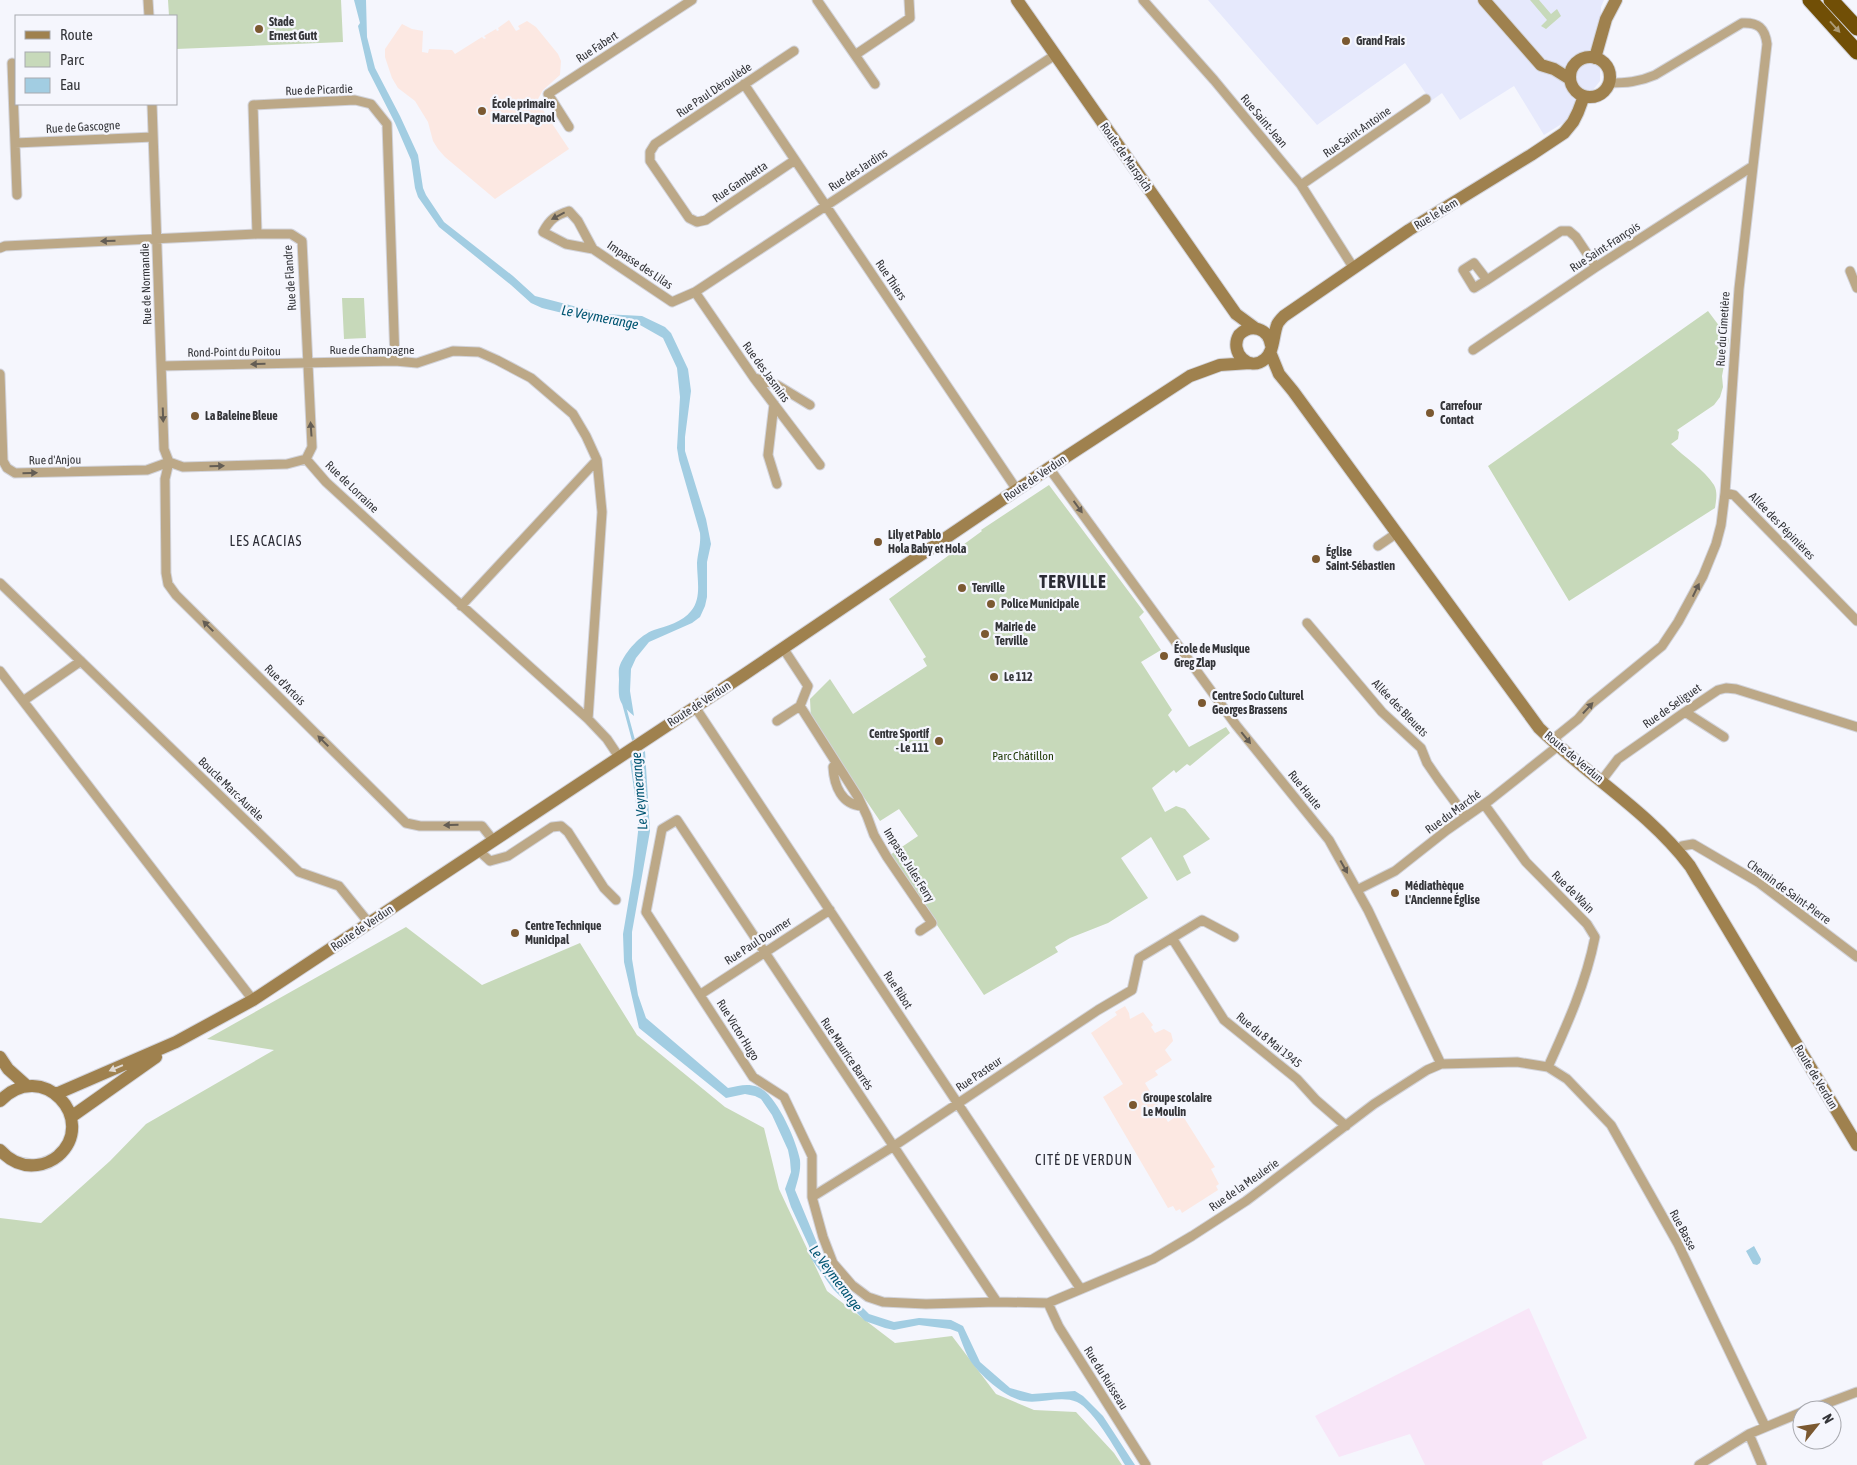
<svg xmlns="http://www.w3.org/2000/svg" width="1857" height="1465" font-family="'Asap Condensed',sans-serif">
  <rect width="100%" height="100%" fill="#f5f6fd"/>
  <path fill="#e6e9fc" d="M1208 0H1604L1601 7 1600 81 1571 118 1544 135 1514 86 1460 120 1442 93 1431 101 1405 63 1317 125Z"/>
  <path fill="#f8e6f8" d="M1529 1308 1587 1438 1542 1462 1543 1465H1425L1410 1434 1339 1457 1315 1416Z"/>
  <path fill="#fce8e2" d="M509 20 516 31 520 29 518 26 527 21 536 27 558 54 561 61 560 75 543 90 538 99 539 104 569 149 495 199 445 157 438 149 433 141 428 122 415 101 398 88 392 78 385 57V49L402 24 412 29 423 31 422 52 428 53 429 49 452 50 455 54 482 37 484 39 486 38 484 36 496 29 497 31 499 30 498 28Z
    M1125 1006 1129 1013 1130 1019 1143 1012 1153 1025 1151 1027 1155 1033 1164 1029 1171 1033 1173 1041 1165 1050 1172 1060 1155 1071 1158 1075 1145 1083 1168 1122 1181 1113 1215 1167 1211 1169 1219 1184 1216 1186 1218 1190 1182 1213 1180 1209 1176 1211 1173 1206 1168 1208 1103 1097 1123 1084 1091 1033 1117 1015 1115 1012Z"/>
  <path fill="#c7d9ba" d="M168 0H341L343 42 176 49V16H169Z
    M1530 0H1539L1551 14 1557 9 1561 16 1546 29 1541 26 1547 20Z
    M342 298H364L366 338 344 339Z
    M1708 311 1729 339 1722 376 1723 387 1720 397 1714 405 1677 430 1679 432 1678 439 1671 444C1684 457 1704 469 1714 485 1718 492 1716 501 1715 508L1569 601 1488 466Z
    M1049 485 1144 612 1139 617 1161 650 1141 662 1172 710 1168 715 1189 747 1226 727 1230 733 1190 766 1187 764 1176 773 1174 770 1152 788 1165 812 1176 806 1185 809 1210 839 1183 856 1191 873 1177 881 1151 837 1121 858 1148 898 1108 923 1070 938 1055 947 1058 952 984 995 890 855 918 836 899 809 880 821 811 719 810 699 830 679 853 714 927 666 923 659 926 657 889 599 982 531 981 530Z
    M406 927 482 985 580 943 637 1035 725 1107 764 1128 779 1189 827 1291 895 1343 952 1336 996 1394 1034 1410 1076 1412 1114 1453 1122 1465H0V1218L41 1223 110 1161 146 1124 274 1050 207 1039Z"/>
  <path fill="#a2cde2" d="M354 0H366L367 37 375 68 400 116 418 155 423 188 426 195 444 222 513 276 535 296 604 314 642 316 665 327 671 333 688 369 691 391 685 437V451L706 519 711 544 707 562V597L705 606 700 617 692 623 649 642 636 658 631 669 630 691 634 716C619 703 618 701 619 680 619 676 618 669 620 665 626 651 640 635 654 630 666 626 683 622 691 611 702 598 697 579 697 563 698 551 701 545 700 533L679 460 677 448 680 397 677 368 663 338 640 325 603 323 542 308 531 303 511 285 439 227 418 197 415 188 411 160 395 123 368 70 358 26 360 23Z
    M645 751 650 831 632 932V959L638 995 646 1018 728 1088C739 1086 747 1083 758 1087 776 1093 797 1142 800 1160 801 1171 798 1179 795 1190L817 1243 818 1255 839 1284 869 1314 894 1322 919 1318 951 1320 963 1326 980 1362 1010 1388 1032 1394 1075 1391 1083 1396 1103 1416 1135 1465H1125C1116 1450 1093 1409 1077 1402 1061 1395 1041 1404 1024 1401 1005 1398 977 1373 968 1357 964 1349 961 1340 958 1332L950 1329 919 1325 894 1330 885 1328 865 1321 833 1289 810 1257 809 1246 791 1207 785 1189 791 1172 790 1160 788 1150 772 1115 761 1099 755 1096 745 1094 726 1098 639 1028 624 962 623 934 633 875 638 832V818L630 761Z
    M1754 1246 1761 1259 1760 1263 1757 1265 1753 1264 1746 1251Z"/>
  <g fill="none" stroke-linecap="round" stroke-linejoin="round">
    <path stroke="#a2cde2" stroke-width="3" d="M624 705 634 742
      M821 1260 843 1289"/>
    <g stroke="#d2d3da" stroke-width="11">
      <path id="street" d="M148 0 149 16
        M817 0 875 84
        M1143 0 1214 80 1301 185 1353 267
        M794 51 655 144 650 152V161L689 218 697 222 706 220 795 160
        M855 55 910 18 909 0
        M12 63 15 143 153 137
        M744 84 1017 490
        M152 104 164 449 169 462
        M569 127 548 94 692 0
        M15 143 17 195
        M1301 185 1426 99
        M257 234 253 105 355 100 371 104 387 124 395 361
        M0 248 5 246 257 234H291L302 241 312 447 306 459
        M593 249 578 221 569 211C556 215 550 219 543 232L566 244 593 249 672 302 695 292 1055 55
        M1850 271 1857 288
        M1487 280 1474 263 1463 270 1474 288 1487 280 1561 231H1569L1576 237 1596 267
        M695 292 754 378 820 465
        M1473 350 1596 267 1753 166
        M161 366 395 361 417 363 453 351 479 352 497 360 531 378 573 414 586 436 597 460 602 512 588 719
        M0 374 3 461 7 468 15 473 147 470 169 462
        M755 378 777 385 810 405
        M774 404 768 455 777 484
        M306 459 326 482 410 559 588 719 607 739 619 757
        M169 462 165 479 166 573 168 584 176 595 406 823 420 826H482L493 840
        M169 462 183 467 287 464 306 459
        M1049 468 1236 725 1329 840 1368 910 1441 1064
        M1725 493 1734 495 1857 621
        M1378 546 1397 533
        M0 583 299 872 339 886 369 923
        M461 606 597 460
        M1307 623 1382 712 1421 748 1427 763 1438 779 1466 817
        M783 648 808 686 800 706
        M0 671 253 1000
        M23 701 81 661
        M695 707 1080 1288
        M1685 712 1724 737
        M777 721 800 706 858 797 867 816 874 835 887 857 932 923 920 931
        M1552 740 1578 719 1591 704 1662 646 1678 622 1703 576 1716 544 1721 525 1725 493 1739 289 1767 44C1765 28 1758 22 1742 23L1655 75C1639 82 1626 83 1609 83
        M836 763 833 767C834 786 842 805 862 806
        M1602 780 1618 759 1685 712 1718 690 1726 688 1736 689 1857 727
        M1484 804 1526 862 1587 924 1595 937C1586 983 1567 1025 1548 1067
        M1677 849 1682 846 1693 844 1758 882 1857 957
        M478 850 490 861 508 856 552 827 561 826 568 832 604 888 616 900
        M1357 890 1395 871 1447 830 1490 800 1558 746
        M1172 938 1224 1020 1297 1079 1316 1100 1346 1126
        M701 994 830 910
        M812 1197 894 1146 1098 1010 1132 990 1139 958 1202 920 1234 937
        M997 1302 677 820 662 829 646 912 753 1077 784 1097 812 1156V1197L823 1237 833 1263 852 1285 868 1297 883 1302 926 1304 997 1302 1048 1303 1153 1259 1192 1236 1246 1201 1374 1104 1427 1070 1441 1064 1517 1062 1548 1067 1567 1079 1611 1125 1678 1244 1765 1426
        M1048 1303 1059 1327 1146 1465
        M1809 1410 1857 1392
        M1749 1434 1762 1465
        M1699 1465 1749 1434 1802 1412"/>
    </g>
    <g stroke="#d2d3da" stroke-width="14">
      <path id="secondary" d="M1017 0 1236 314 1255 328
        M1484 0 1541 65 1554 69 1570 79
        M1570 77a20 20 0 1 1 40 0a20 20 0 1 1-40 0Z
        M1595 58 1606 19 1616 0
        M1271 345C1268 328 1251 323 1239 335 1229 352 1249 373 1265 359 1274 352 1273 336 1277 325 1278 322 1281 319 1284 316L1409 230 1531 155 1564 133 1573 122 1578 112 1584 96
        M1270 352 1279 374 1293 391 1539 728C1588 776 1648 811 1690 866L1857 1145
        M0 1057 8 1069 27 1086
        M56 1094 176 1042 253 1000 745 674 1049 468 1190 376 1220 365 1250 363
        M0 1101C42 1057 99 1120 58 1156 52 1161 45 1164 37 1165 22 1167 10 1161 0 1150
        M71 1117 156 1057"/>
    </g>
    <g stroke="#d2d3da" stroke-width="17">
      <path id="highway" d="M1810 0 1857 52
        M1831 0 1857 28"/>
    </g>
    <use href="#street" stroke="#bca887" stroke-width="9"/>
    <use href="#secondary" stroke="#9f814e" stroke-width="12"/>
    <use href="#highway" stroke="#714f06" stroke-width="15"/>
  </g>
  <defs><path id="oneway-solid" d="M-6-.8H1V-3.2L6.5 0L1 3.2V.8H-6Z" transform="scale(1.25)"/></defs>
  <use fill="#ac9a75" href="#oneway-solid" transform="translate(1835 27) rotate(48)"/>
  <g fill="#645d54">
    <use href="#oneway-solid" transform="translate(558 216) rotate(152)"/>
    <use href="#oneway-solid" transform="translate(108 241) rotate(178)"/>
    <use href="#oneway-solid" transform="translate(258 364) rotate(179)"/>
    <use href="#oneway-solid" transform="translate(163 415) rotate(88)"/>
    <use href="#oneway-solid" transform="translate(311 429) rotate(-94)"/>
    <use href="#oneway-solid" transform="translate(217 466) rotate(-2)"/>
    <use href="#oneway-solid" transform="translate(30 473) rotate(-1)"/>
    <use href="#oneway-solid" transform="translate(1078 507) rotate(54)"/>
    <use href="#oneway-solid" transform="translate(1696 590) rotate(-64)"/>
    <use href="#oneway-solid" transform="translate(208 626) rotate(-135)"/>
    <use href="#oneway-solid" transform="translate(1588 708) rotate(-47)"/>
    <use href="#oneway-solid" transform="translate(1246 738) rotate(51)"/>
    <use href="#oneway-solid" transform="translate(323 741) rotate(-135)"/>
    <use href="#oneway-solid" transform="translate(451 825) rotate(179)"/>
    <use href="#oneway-solid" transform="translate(1344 867) rotate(61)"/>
  </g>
  <use fill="#e0d9d1" href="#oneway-solid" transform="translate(116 1068) rotate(157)"/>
  <g fill="#7b5931" stroke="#f5f6fd" stroke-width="2">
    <circle cx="259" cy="29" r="5"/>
    <circle cx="1346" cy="41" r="5"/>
    <circle cx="482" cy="111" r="5"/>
    <circle cx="1430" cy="413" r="5"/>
    <circle cx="195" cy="416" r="5"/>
    <circle cx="878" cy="542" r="5"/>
    <circle cx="1316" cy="559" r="5"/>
    <circle cx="962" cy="588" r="5"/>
    <circle cx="991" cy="604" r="5"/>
    <circle cx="985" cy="634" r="5"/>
    <circle cx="1164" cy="656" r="5"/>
    <circle cx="994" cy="677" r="5"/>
    <circle cx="1202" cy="703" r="5"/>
    <circle cx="939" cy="741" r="5"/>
    <circle cx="1395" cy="893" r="5"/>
    <circle cx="515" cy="933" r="5"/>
    <circle cx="1133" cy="1105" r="5"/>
  </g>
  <g text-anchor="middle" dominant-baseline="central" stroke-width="4.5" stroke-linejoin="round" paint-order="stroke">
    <g font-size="12" font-weight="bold" fill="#343539" stroke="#f5f6fd" text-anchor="start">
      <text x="269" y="22">Stade<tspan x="269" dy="14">Ernest Gutt</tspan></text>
      <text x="1356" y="41">Grand Frais</text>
      <text x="492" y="104">École primaire<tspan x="492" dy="14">Marcel Pagnol</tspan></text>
      <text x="1440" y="406">Carrefour<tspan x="1440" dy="14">Contact</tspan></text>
      <text x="205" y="416">La Baleine Bleue</text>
      <text x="888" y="535">Lily et Pablo<tspan x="888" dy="14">Hola Baby et Hola</tspan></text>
      <text x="1326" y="552">Église<tspan x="1326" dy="14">Saint-Sébastien</tspan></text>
      <text x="972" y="588">Terville</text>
      <text x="1001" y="604">Police Municipale</text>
      <text x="995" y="627">Mairie de<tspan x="995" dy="14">Terville</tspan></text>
      <text x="1174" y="649">École de Musique<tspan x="1174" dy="14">Greg Zlap</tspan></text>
      <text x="1004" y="677">Le 112</text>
      <text x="1212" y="696">Centre Socio Culturel<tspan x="1212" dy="14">Georges Brassens</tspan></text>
      <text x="929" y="734" text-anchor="end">Centre Sportif<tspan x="929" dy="14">- Le 111</tspan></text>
      <text x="1405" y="886">Médiathèque<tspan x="1405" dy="14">L'Ancienne Église</tspan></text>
      <text x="525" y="926">Centre Technique<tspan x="525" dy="14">Municipal</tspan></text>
      <text x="1143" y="1098">Groupe scolaire<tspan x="1143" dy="14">Le Moulin</tspan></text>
    </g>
    <g font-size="12" fill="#343539" stroke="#f5f6fd">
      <text transform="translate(597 47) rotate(-33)">Rue Fabert</text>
      <text transform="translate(319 90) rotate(-2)">Rue de Picardie</text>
      <text transform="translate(714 90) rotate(-34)">Rue Paul Dèroulède</text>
      <text transform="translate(1264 121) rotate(50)">Rue Saint-Jean</text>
      <text transform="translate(83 127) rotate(-3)">Rue de Gascogne</text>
      <text transform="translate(1357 132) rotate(-35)">Rue Saint-Antoine</text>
      <text transform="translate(1126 157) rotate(55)">Route de Marspich</text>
      <text transform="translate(858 170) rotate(-33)">Rue des Jardins</text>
      <text transform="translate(740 182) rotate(-34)">Rue Gambetta</text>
      <text transform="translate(1436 214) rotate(-31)">Rue le Kem</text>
      <text transform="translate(1605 247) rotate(-33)">Rue Saint-François</text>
      <text transform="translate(640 265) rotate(34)">Impasse des Lilas</text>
      <text transform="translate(290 278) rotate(-94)">Rue de Flandre</text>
      <text transform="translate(891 280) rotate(56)">Rue Thiers</text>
      <text transform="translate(146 284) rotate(-92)">Rue de Normandie</text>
      <text transform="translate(1723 329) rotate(-86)">Rue du Cimetière</text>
      <text x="372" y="350">Rue de Champagne</text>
      <text transform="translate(234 352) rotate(-1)">Rond-Point du Poitou</text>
      <text transform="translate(766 372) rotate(54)">Rue des Jasmins</text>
      <text transform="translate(55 460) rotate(-1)">Rue d'Anjou</text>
      <text transform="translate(1035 478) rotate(-34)">Route de Verdun</text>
      <text transform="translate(352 487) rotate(44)">Rue de Lorraine</text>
      <text transform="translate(1782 526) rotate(46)">Allée des Pépinières</text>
      <text transform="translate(285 685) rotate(45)">Rue d'Artois</text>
      <text transform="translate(699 704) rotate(-33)">Route de Verdun</text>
      <text transform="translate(1672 706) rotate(-35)">Rue de Seliguet</text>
      <text transform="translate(1400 708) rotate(46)">Allée des Bleuets</text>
      <text transform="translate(1574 757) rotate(40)">Route de Verdun</text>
      <text transform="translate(231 789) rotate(44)">Boucle Marc-Aurèle</text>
      <text transform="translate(1305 790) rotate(51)">Rue Haute</text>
      <text transform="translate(1453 812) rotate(-36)">Rue du Marché</text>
      <text transform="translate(909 865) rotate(58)">Impasse Jules Ferry</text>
      <text transform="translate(1573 892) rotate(45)">Rue de Wain</text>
      <text transform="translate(1789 892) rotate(36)">Chemin de Saint-Pierre</text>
      <text transform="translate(362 928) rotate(-34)">Route de Verdun</text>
      <text transform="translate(758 941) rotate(-33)">Rue Paul Doumer</text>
      <text transform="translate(898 990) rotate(57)">Rue Ribot</text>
      <text transform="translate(738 1030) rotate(58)">Rue Victor Hugo</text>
      <text transform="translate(1269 1040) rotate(39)">Rue du 8 Mai 1945</text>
      <text transform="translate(847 1054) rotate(56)">Rue Maurice Barrès</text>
      <text transform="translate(979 1074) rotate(-34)">Rue Pasteur</text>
      <text transform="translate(1816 1077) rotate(59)">Route de Verdun</text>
      <text transform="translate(1244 1185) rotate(-35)">Rue de la Meulerie</text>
      <text transform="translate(1683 1230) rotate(62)">Rue Basse</text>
      <text transform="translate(1106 1378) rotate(58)">Rue du Ruisseau</text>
    </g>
    <g font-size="12" fill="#1c3600" stroke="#f5f6fd">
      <text x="1023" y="756">Parc Châtillon</text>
    </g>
    <g font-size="14" font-style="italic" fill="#005572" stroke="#f5f6fd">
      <text transform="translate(600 317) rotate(11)">Le Veymerange</text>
      <text transform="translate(639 791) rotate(-95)">Le Veymerange</text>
      <text transform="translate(836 1278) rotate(53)">Le Veymerange</text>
    </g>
    <g font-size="14" letter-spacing="1" fill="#2b2c35" stroke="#f5f6fd">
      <text x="266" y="541">LES ACACIAS</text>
      <text x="1084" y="1160">CITÉ DE VERDUN</text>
    </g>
    <g font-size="18" font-weight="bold" letter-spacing="1" fill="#2b2c35" stroke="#f5f6fd">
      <text x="1073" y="581">TERVILLE</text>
    </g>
  </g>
  <rect x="15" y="15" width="162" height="90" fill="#f5f6fd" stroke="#a8a9af"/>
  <rect x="25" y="31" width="25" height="8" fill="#9f814e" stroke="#a8a9af"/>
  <text x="60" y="40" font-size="15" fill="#343539">Route</text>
  <rect x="25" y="52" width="25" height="15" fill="#c7d9ba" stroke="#a8a9af"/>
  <text x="60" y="65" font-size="15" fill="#343539">Parc</text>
  <rect x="25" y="78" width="25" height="15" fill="#a2cde2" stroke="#a8a9af"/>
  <text x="60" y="90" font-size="15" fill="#343539">Eau</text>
  <g transform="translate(1817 1425) rotate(60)"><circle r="24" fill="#f5f6fd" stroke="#a8a9af"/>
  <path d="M0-4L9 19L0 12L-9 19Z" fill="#7b5931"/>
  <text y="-8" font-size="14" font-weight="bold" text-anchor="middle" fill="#343539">N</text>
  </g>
</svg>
